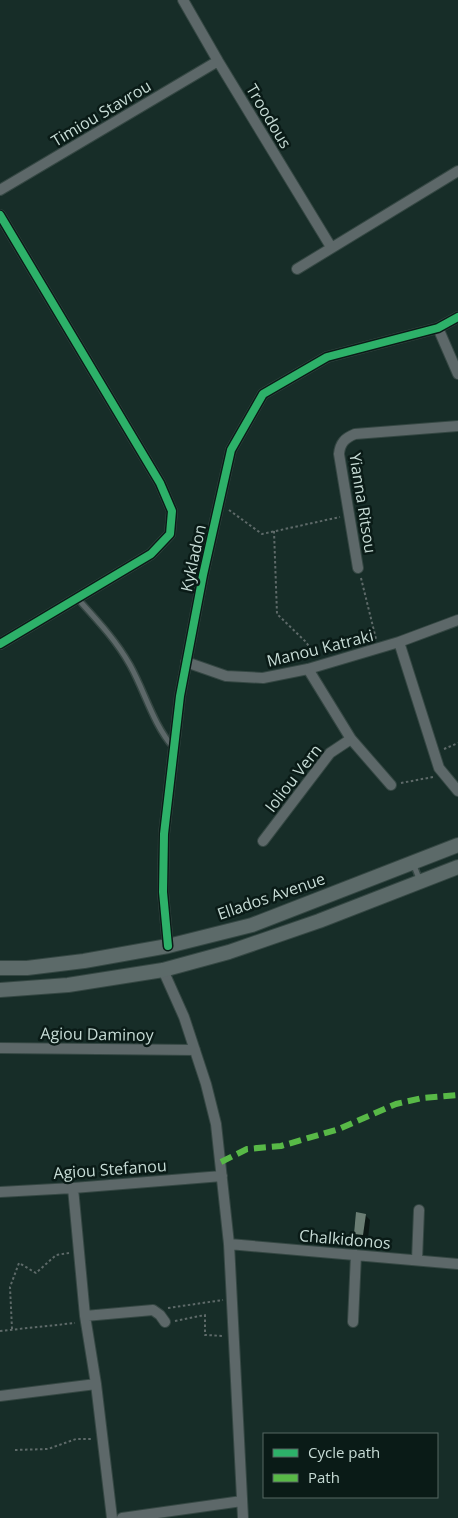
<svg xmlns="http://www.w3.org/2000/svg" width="458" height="1518" font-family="'Open Sans',sans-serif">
  <rect width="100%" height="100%" fill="#172d28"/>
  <path fill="#0007" d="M365 1215 370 1220 368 1239H360L355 1234Z"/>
  <path fill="#6b7e74" d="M356 1212 366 1214 363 1235 354 1234Z"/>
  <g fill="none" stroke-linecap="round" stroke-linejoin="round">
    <g stroke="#354743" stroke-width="8">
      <path id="service" d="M77 598C97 620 116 640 130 665 145 692 153 724 173 747
        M413 863 420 881"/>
    </g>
    <g stroke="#354743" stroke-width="12">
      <path id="minor" d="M183 0 218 61 331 247
        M0 190 218 61
        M0 215 160 483 172 511 170 534 151 554 0 644
        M297 269 458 171
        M438 328 458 374
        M358 568 339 454C340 443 345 438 355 434L458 426
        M399 642 439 768 458 791
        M186 662 226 676 263 678 308 669 399 642 458 620
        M308 669 351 739 391 785
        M263 841 330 753 351 739
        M168 946 163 892 164 834 180 696 203 575 231 450 263 394 327 357 438 328 458 317
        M163 970 184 1017 206 1084 216 1124 229 1244 243 1518
        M0 1048 195 1050
        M73 1188 85 1316 96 1384 112 1518
        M0 1192 73 1188 222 1176
        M229 1244 458 1264
        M417 1260 419 1210
        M85 1316 153 1310 160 1315 165 1322
        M353 1322 356 1255
        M0 1396 96 1384
        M122 1518 242 1501"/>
    </g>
    <g stroke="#354743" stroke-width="16">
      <path id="secondary" d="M0 968H27L84 961 168 946 252 925 458 845
        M0 990 68 985 163 970 229 952 319 921 458 867"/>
    </g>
    <path stroke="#5e6a69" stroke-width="2" stroke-dasharray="2.5 2.5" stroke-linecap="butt" d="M229 510 262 534 340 517
      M274 531 277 614 306 642 316 657
      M361 578 376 639
      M444 749 458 743
      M401 783 433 777
      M168 1308 223 1300
      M175 1321 205 1315V1335L224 1336
      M12 1329 10 1287 19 1263 36 1273 56 1255 69 1253
      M0 1331 75 1323
      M15 1450 48 1449 76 1439H93"/>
    <use href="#service" stroke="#5d6869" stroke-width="5"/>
    <use href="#minor" stroke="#5d6869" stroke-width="10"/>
    <use href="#secondary" stroke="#5c6a69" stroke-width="14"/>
    <path stroke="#58b947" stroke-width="6" stroke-dasharray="12 6" stroke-linecap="butt" d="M221 1162 247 1149 281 1146 339 1129 396 1104 422 1098 458 1095"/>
    <g stroke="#0a1b17" stroke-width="11">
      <path id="cycleway" d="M0 215 160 483 172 511 170 534 151 554 0 644
        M168 946 163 892 164 834 180 696 203 575 231 450 263 394 327 357 438 328 458 317"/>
    </g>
    <use href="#cycleway" stroke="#2db169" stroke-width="8"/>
  </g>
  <g text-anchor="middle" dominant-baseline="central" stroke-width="5" stroke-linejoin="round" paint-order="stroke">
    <g font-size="16" fill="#c7dcd6" stroke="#0a1b17">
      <text transform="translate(101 113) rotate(-31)">Timiou Stavrou</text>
      <text transform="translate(269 116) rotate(59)">Troodous</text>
      <text transform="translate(363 503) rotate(81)">Yianna Ritsou</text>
      <text transform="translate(193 558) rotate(-78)">Kykladon</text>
      <text transform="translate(320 648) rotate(-14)">Manou Katraki</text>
      <text transform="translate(293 778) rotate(-52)">Ioliou Vern</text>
      <text transform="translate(271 896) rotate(-19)">Ellados Avenue</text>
      <text transform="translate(97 1034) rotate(1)">Agiou Daminoy</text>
      <text transform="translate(110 1169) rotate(-4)">Agiou Stefanou</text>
      <text transform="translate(345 1239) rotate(5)">Chalkidonos</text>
    </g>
  </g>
  <rect x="263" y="1433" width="175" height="65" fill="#0a1b17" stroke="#566863"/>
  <rect x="273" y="1449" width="25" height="8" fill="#2db169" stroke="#566863"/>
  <text x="308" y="1458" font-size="15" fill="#c7dcd6">Cycle path</text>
  <rect x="273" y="1474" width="25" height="8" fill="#58b947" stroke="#566863"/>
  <text x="308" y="1483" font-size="15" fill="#c7dcd6">Path</text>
</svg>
